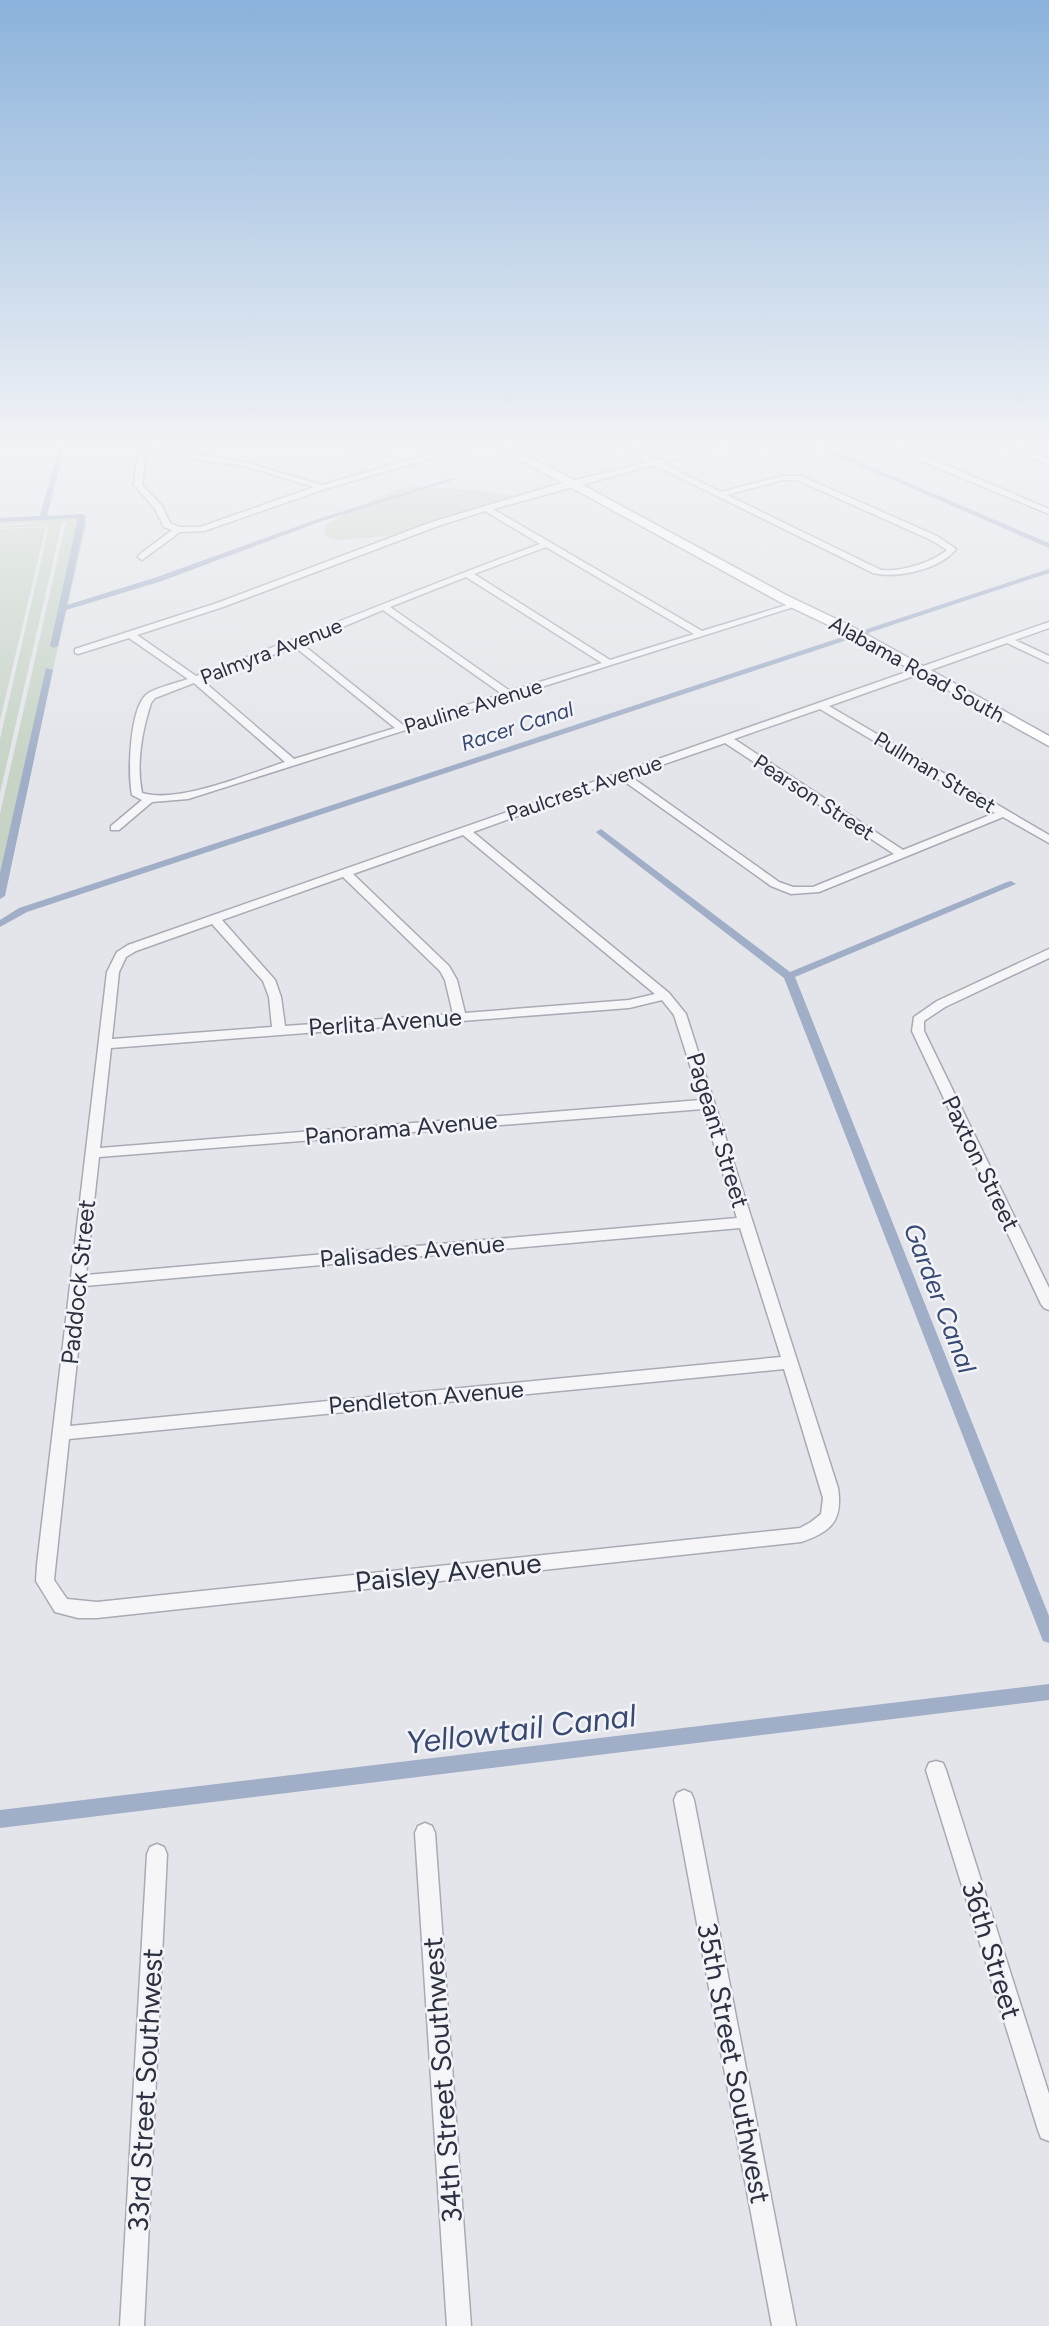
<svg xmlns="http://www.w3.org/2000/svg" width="1049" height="2326" font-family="Figtree,sans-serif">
  <rect width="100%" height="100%" fill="#e3e5ea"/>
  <path fill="#c6d3c5" d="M419 486 481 490 522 497 399 535 341 540 331 539 325 534 324 527C328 522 384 494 392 491 400 488 410 487 419 486Z
    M43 516 76 515 85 519 86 526 0 899V814L66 522 0 524V518Z
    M62 522 0 793V739L49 526 0 528V526Z
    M46 527 0 720V529Z"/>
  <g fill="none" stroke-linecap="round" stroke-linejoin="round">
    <path fill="#a1aec7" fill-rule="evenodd" d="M60 442H66L47 516 82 514 86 516 67 605 157 577 318 519 452 478 457 479 322 521 162 581 66 610 58 646 54 648 50 646 78 518 0 522V518L40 516Z
      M805 442H813L1049 543V548Z
      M1049 569V573L27 912 0 927V920L19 908Z
      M46 668 53 670 5 896 0 899V873Z
      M601 829 790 972 1007 882 1011 881 1016 884 795 977 1049 1616V1643L1043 1641 1041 1636 784 978 598 834 596 832Z
      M1049 1684V1700L0 1828V1810Z"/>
    <g stroke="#a8abb4" stroke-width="3">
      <path id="street" d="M0 442H5L0 448Z
        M139 442H147L146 447 245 462 322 485 395 464 329 442H340L403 462 476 442H488L325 489 204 531 180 532 142 560 138 557 139 555 172 530 164 527 155 509 134 485ZM146 452 244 466 314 487 200 527H179L170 523 162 506 142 485Z
        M611 442H621L656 460 725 442H737L662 463 721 492 782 476H801L937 536 956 549C941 569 897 579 873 573L654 465 493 509 702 631 793 603 800 605 188 799 152 802 119 830H111V826L142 800 132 795C128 774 129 709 147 694 157 687 177 683 188 679L129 638 78 654 75 653V649L217 603 432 522 555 485 648 462ZM782 480H797L931 540 947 550C931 563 901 572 881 570L727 495ZM485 511 540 544C425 586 312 634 196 676L137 635 223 607 438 526ZM546 547 694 634 610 660 474 574ZM466 577 602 663 510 691 390 607ZM383 610 502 694 403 725 302 644ZM295 647 395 728 294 759 202 680ZM194 683 285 762C248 774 178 804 142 793 136 764 142 731 151 703L155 698Z
        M907 442H916L909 448 915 452 1049 509V514L909 456 900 448Z
        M993 442H1003L1049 460V465Z
        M1049 622V628L1015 640 1049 656V663L1007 643 829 706 1049 835V843L1003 817 819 892 791 894 771 886 621 779 473 832 669 993 686 1014 838 1488C843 1521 831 1532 801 1542L97 1618H78L55 1612 36 1581 37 1565 107 972 117 952 128 945ZM820 709 995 813 903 850 734 739ZM725 743 894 854 813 887H793L779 882 630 776ZM463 835 655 994 629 1000 465 1013 457 980 449 966 353 874ZM343 877 440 971 445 980 453 1014 285 1026 281 997 275 980 222 920ZM212 924 263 981 269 997 272 1027 112 1039 119 972 126 957 136 951ZM662 1000 674 1015 701 1100 100 1148 111 1048 629 1008ZM703 1109 737 1218 86 1275 99 1157ZM740 1228 781 1357 70 1426 85 1286ZM784 1369 823 1498 821 1514 811 1522 800 1528 97 1602 67 1599 54 1580 69 1439Z
        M1049 949V958L945 1007 924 1021V1031L1049 1288V1310L1044 1308 1041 1304 912 1031 914 1017 937 1001Z
        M936 1761 943 1763 946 1770 1049 2094V2141L1041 2138 1038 2130 926 1770 929 1763Z
        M684 1790 691 1793 694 1800 796 2326H772L674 1800 677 1793Z
        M425 1823 432 1826 435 1833 471 2326H447L415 1833 418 1826Z
        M157 1844 164 1847 167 1854 144 2326H120L147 1854 150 1847Z"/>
    </g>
    <g stroke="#a8abb4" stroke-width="3">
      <path id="secondary" d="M481 442H494L542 463 788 596 853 627 1049 736V746L845 633 780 602 534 467Z"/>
    </g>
    <use href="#street" fill="#f6f6f9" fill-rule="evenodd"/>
    <use href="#secondary" fill="#fff" fill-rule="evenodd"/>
  </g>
  <linearGradient id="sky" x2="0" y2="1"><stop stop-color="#8bb2db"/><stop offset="0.58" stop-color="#f2f3f6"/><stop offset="1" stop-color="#f2f3f6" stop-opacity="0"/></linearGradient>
  <rect width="1049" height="768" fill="url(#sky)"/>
  <g text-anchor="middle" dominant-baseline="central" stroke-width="5" stroke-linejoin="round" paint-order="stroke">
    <g font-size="21" fill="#2c3141" stroke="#f3f4f8">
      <text transform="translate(271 651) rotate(-21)">Palmyra Avenue</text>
      <text transform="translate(917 669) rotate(29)">Alabama Road South</text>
      <text transform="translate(473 706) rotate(-17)">Pauline Avenue</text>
      <text transform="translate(935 772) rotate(31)">Pullman Street</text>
      <text transform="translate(584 788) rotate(-19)">Paulcrest Avenue</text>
      <text transform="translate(814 797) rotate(33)">Pearson Street</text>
    </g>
    <g font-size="21" font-style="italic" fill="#394a72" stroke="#f3f4f8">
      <text transform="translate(517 726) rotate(-18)">Racer Canal</text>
    </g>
    <g font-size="24" fill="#2c3141" stroke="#f3f4f8">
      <text transform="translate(385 1022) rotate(-4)">Perlita Avenue</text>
      <text transform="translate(401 1128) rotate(-5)">Panorama Avenue</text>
      <text transform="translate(718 1130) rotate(73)">Pageant Street</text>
      <text transform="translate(981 1163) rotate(64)">Paxton Street</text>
      <text transform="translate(412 1251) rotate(-5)">Palisades Avenue</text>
      <text transform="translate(78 1282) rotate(-84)">Paddock Street</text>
      <text transform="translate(426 1397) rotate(-5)">Pendleton Avenue</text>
    </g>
    <g font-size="26" font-style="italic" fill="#394a72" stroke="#f3f4f8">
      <text transform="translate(940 1298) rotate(69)">Garder Canal</text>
    </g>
    <g font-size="28" fill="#2c3141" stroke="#f3f4f8">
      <text transform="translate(448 1572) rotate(-6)">Paisley Avenue</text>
      <text transform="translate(992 1950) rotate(73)">36th Street</text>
      <text transform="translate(734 2063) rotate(79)">35th Street Southwest</text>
      <text transform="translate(442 2080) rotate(-94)">34th Street Southwest</text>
      <text transform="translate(145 2090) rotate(-87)">33rd Street Southwest</text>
    </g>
    <g font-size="32" font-style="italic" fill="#394a72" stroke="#f3f4f8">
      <text transform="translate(521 1729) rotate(-7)">Yellowtail Canal</text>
    </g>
  </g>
</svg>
